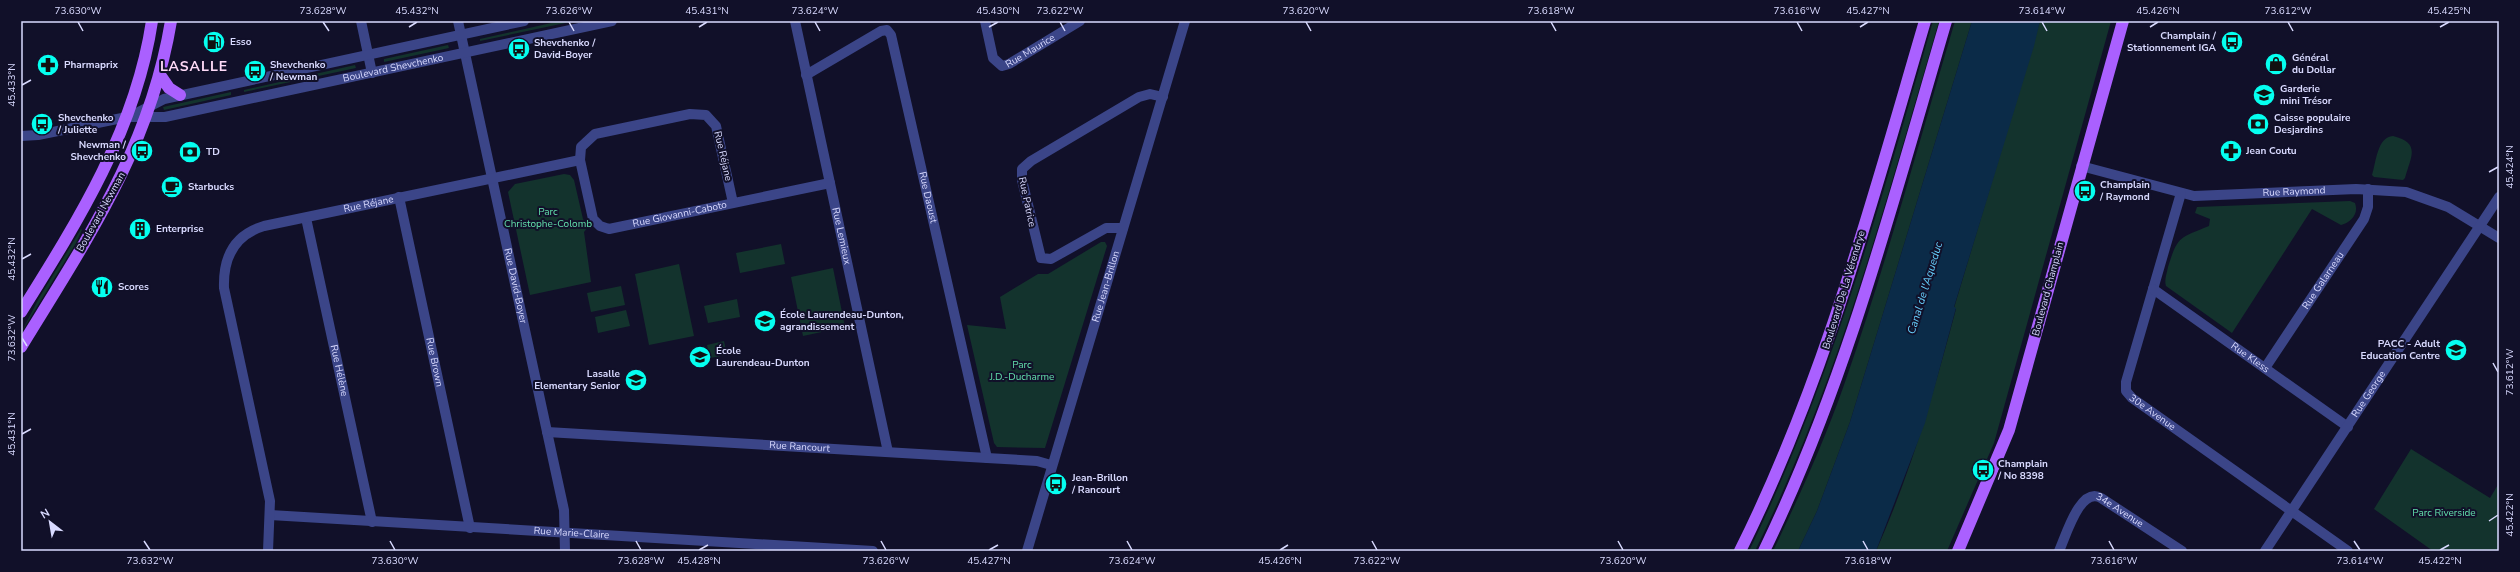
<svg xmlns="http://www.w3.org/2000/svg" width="2520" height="572" font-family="'Nunito Sans',sans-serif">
  <rect width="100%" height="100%" fill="#111029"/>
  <path fill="#13332d" d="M560 21H575L480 41V39Z
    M1933 21H1939C1886 201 1838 382 1755 551H1749C1831 383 1881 201 1933 21Z
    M1955 21H1972L1850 422 1817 511 1798 551H1773C1799 497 1824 442 1844 385 1886 265 1919 142 1955 21Z
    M2040 21H2111L1994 443 1947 551H1876C1911 473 1934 391 1956 309L1954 308Z
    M448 45 449 48 384 62V59Z
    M355 65 356 68 244 92V90Z
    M231 92V95L164 110 163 107Z
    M2393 136C2421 143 2411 156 2405 178L2403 180 2374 177 2372 175C2376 163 2377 137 2393 136Z
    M564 174 570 175 574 180 583 219 588 227 584 232 591 282 530 295 508 192 515 184Z
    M2350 201 2355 203C2359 214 2351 222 2341 225L2312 209 2232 333 2166 286C2164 280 2167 273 2168 267 2178 235 2180 238 2209 226L2210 219 2195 213 2197 207Z
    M81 229 82 230 76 243 21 333 39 298Z
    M1101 242H1105L1107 246 1045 448 997 447 994 443 967 325 1006 329 1000 297 1038 274H1048Z
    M781 244 785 264 740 273 736 253Z
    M679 264 694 336 649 345 635 274Z
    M833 268 845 327 803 336 791 277Z
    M621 286 625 305 591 312 587 293Z
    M737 299 740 317 708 323 704 306Z
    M626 310 630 326 598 333 595 317Z
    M724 341 727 355 710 358 707 345Z
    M2411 449 2490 498 2499 483V551H2433L2374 509Z"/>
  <path fill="#0b2b48" d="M1972 21H2040L2034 46 1954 307 1956 308 1925 423 1876 551H1798L1817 511 1850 422Z"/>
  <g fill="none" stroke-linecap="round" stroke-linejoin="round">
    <g stroke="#3b4588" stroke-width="10">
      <path d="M361 21 372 73"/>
      <path id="s1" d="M458 21 564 510 565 551"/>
      <path id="s2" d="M795 21 888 452"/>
      <path id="s3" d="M985 21 993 58 1002 66 1009 64 1080 21"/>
      <path id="s4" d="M806 75 881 31 887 30 891 35 987 458"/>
      <path d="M129 117 164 99 524 21"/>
      <path id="s5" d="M21 136 38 135 127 117H165L612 21"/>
      <path id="s6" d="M2081 166 2194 196 2356 189 2406 192 2448 207 2499 238"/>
      <path id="s7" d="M2181 193 2126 382V391L2132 398 2348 551"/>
      <path id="s8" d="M399 197 470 528"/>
      <path id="s9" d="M733 203 716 126 706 115 690 114 595 134 581 147 580 160 593 219 600 226 609 229 830 183"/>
      <path id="s10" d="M306 218 372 522"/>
      <path d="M1123 228H1106L1051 259 1041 258 1022 180V169L1031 161 1139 97 1150 94 1163 97"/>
      <path id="s11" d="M2153 289 2348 427"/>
      <path id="s12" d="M2265 368 2364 219 2368 207V189"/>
      <path id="s13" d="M547 432 987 458 1037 461 1051 465"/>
      <path id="s14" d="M270 515 873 551"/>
      <path id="s15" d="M268 551 270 501 224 288C223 258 234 235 264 226L580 160"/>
      <path id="s16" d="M1027 551 1185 21"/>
      <path id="s17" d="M2059 551C2066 536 2080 486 2101 498L2182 551"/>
      <path id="s18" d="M2265 551 2499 197"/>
    </g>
    <path stroke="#aa60ff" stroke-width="12" d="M160 75 169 88 180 95
      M21 312C78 221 136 129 152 21
      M21 347C87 239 150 148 171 21
      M1740 551C1824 383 1872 201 1925 21
      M1764 551C1846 382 1893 201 1946 21
      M1958 551 2009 430 2123 21"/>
  </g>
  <path fill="none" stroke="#d9daff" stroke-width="1.5" d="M78 22 83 31M323 22 329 31M569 22 574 31M815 22 820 31M1060 22 1065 31M1306 22 1311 31M1551 22 1556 31M1797 22 1802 31M2042 22 2047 31M2288 22 2293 31M409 27 417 22M699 27 707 22M989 27 998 22M1860 27 1868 22M2150 27 2158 22M2440 27 2449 22M22 85 31 80M2489 172 2498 167M22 259 31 254M22 338 27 346M2493 363 2498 372M22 434 31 429M2489 521 2498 515M144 541 150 550M390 541 395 550M636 541 641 550M881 541 886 550M1127 541 1132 550M1372 541 1377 550M1618 541 1623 550M1863 541 1868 550M2109 541 2114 550M2354 541 2360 550M699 550 708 545M989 550 998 545M1280 550 1288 545M2440 550 2449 545"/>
  <defs>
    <g id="fuel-disc" transform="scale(1.15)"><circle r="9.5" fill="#05fff0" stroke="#111029"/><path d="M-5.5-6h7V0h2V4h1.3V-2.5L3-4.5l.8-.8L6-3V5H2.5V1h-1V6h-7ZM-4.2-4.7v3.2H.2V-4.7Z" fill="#111"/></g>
    <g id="bus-disc" transform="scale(1.15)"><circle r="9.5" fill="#05fff0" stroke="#111029"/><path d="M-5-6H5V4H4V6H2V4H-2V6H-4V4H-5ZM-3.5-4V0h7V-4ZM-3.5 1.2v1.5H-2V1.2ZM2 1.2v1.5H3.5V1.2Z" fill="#111"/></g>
    <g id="shop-disc" transform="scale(1.15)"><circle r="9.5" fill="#05fff0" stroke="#111029"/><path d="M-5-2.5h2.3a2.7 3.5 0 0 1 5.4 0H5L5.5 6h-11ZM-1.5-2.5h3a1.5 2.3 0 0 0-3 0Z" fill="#111"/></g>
    <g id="pharmacy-disc" transform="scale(1.15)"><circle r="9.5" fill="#05fff0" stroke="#111029"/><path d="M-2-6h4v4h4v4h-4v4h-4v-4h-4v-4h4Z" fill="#111"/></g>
    <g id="school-disc" transform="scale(1.15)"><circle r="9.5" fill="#05fff0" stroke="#111029"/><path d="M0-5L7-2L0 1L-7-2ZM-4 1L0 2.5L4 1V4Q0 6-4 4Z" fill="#111"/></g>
    <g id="bank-disc" transform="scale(1.15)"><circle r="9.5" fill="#05fff0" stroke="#111029"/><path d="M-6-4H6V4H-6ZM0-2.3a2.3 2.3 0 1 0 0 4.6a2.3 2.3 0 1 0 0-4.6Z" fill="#111"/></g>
    <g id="cafe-disc" transform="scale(1.15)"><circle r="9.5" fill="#05fff0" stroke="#111029"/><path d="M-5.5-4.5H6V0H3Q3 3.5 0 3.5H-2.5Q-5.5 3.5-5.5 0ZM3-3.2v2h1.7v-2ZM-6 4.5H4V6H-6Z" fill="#111"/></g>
    <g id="building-disc" transform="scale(1.15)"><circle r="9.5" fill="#05fff0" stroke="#111029"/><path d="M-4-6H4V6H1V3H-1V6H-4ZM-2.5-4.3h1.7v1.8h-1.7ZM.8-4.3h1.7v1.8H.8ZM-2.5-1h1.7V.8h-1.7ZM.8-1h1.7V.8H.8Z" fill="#111"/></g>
    <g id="restaurant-disc" transform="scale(1.15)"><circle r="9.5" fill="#05fff0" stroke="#111029"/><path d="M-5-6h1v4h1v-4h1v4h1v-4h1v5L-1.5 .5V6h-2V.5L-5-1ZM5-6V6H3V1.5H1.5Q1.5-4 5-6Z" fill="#111"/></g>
  </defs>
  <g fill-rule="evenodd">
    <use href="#fuel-disc" x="214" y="42"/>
    <use href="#bus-disc" x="2232" y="42"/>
    <use href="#bus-disc" x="519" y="49"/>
    <use href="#shop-disc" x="2276" y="64"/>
    <use href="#pharmacy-disc" x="48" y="65"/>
    <use href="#bus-disc" x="255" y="71"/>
    <use href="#school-disc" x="2264" y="95"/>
    <use href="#bus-disc" x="42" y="124"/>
    <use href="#bank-disc" x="2258" y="124"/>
    <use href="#bus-disc" x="142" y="151"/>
    <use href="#pharmacy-disc" x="2231" y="151"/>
    <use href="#bank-disc" x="190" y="152"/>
    <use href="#cafe-disc" x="172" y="187"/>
    <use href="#bus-disc" x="2085" y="191"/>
    <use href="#building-disc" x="140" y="229"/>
    <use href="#restaurant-disc" x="102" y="287"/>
    <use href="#school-disc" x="765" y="321"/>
    <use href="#school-disc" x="2456" y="350"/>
    <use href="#school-disc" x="700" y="357"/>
    <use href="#school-disc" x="636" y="380"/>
    <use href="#bus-disc" x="1983" y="470"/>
    <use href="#bus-disc" x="1056" y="484"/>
  </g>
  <g text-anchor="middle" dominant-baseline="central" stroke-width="4" stroke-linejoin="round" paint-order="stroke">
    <g font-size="10" font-weight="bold" fill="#d9daff" stroke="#111029" text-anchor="start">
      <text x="2216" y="36" text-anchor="end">Champlain /<tspan x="2216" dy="12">Stationnement IGA</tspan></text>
      <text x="230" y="42">Esso</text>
      <text x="534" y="43">Shevchenko /<tspan x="534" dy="12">David-Boyer</tspan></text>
      <text x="2292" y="58">Général<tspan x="2292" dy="12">du Dollar</tspan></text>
      <text x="64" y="65">Pharmaprix</text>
      <text x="270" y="65">Shevchenko<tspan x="270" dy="12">/ Newman</tspan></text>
      <text x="2280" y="89">Garderie<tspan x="2280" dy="12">mini Trésor</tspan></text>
      <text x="58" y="118">Shevchenko<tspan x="58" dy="12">/ Juliette</tspan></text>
      <text x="2274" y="118">Caisse populaire<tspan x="2274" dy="12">Desjardins</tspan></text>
      <text x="126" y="145" text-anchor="end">Newman /<tspan x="126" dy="12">Shevchenko</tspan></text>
      <text x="2246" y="151">Jean Coutu</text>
      <text x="206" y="152">TD</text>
      <text x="2100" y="185">Champlain<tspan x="2100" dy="12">/ Raymond</tspan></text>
      <text x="188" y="187">Starbucks</text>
      <text x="156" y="229">Enterprise</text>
      <text x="118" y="287">Scores</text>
      <text x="780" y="315">École Laurendeau-Dunton,<tspan x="780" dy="12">agrandissement</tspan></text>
      <text x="2440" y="344" text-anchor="end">PACC - Adult<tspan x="2440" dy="12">Education Centre</tspan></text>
      <text x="716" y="351">École<tspan x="716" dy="12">Laurendeau-Dunton</tspan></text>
      <text x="620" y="374" text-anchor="end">Lasalle<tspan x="620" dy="12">Elementary Senior</tspan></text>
      <text x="1998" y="464">Champlain<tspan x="1998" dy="12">/ No 8398</tspan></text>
      <text x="1072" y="478">Jean-Brillon<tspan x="1072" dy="12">/ Rancourt</tspan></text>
    </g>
    <g font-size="10" fill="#d9daff" stroke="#111029">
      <text stroke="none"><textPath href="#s3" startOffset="82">Rue Maurice</textPath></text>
      <text stroke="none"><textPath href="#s5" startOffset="379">Boulevard Shevchenko</textPath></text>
      <text transform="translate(723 156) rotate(77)">Rue Réjane</text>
      <text stroke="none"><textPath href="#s6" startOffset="217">Rue Raymond</textPath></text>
      <text stroke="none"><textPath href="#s4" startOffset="266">Rue Daoust</textPath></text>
      <text transform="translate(1027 202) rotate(78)">Rue Patrice</text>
      <text stroke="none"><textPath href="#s15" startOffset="455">Rue Réjane</textPath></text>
      <text transform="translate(101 212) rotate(-61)">Boulevard Newman</text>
      <text stroke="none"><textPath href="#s9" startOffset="391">Rue Giovanni-Caboto</textPath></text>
      <text stroke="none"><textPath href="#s2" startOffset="220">Rue Lemieux</textPath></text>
      <text stroke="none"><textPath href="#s12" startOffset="105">Rue Galarneau</textPath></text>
      <text stroke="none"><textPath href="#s1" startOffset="271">Rue David-Boyer</textPath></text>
      <text stroke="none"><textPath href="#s16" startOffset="276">Rue Jean-Brillon</textPath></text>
      <text transform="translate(2048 289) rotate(-75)">Boulevard Champlain</text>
      <text transform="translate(1844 290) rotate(-73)">Boulevard De La Vérendrye</text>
      <text stroke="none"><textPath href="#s11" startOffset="119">Rue Kless</textPath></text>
      <text stroke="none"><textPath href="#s8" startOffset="169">Rue Brown</textPath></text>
      <text stroke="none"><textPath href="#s10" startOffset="156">Rue Hélène</textPath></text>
      <text stroke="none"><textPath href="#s18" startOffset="188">Rue George</textPath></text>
      <text stroke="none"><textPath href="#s7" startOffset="240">30e Avenue</textPath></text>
      <text stroke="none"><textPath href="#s13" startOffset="253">Rue Rancourt</textPath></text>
      <text stroke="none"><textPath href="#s17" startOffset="97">34e Avenue</textPath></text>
      <text stroke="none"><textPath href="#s14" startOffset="302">Rue Marie-Claire</textPath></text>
    </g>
    <g font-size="10" fill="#63e1ad" stroke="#111029">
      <text x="548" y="212">Parc<tspan x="548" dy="12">Christophe-Colomb</tspan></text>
      <text x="1022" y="365">Parc<tspan x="1022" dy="12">J.D.-Ducharme</tspan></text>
      <text x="2444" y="513">Parc Riverside</text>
    </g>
    <g font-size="11" font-style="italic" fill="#67d1ff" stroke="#111029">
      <text transform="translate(1925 288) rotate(-73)">Canal de l'Aqueduc</text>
    </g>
    <g font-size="14" font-weight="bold" letter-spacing="1" fill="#ffdbf8" stroke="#111029">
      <text x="194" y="66">LASALLE</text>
    </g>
  </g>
  <rect width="2520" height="572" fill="none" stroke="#111029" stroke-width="44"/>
  <g transform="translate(50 522) rotate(329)" stroke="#111029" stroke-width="3" paint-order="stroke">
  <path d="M0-3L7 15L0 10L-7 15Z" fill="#d9daff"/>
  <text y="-6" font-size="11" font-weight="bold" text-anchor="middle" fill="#d9daff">N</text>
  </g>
  <rect x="22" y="22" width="2476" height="528" fill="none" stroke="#d9daff" stroke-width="1.5"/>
  <g font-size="10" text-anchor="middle" fill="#d9daff">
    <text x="78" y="14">73.630°W</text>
    <text x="323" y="14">73.628°W</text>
    <text x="417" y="14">45.432°N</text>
    <text x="569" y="14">73.626°W</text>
    <text x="707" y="14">45.431°N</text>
    <text x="815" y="14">73.624°W</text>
    <text x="998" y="14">45.430°N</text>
    <text x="1060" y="14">73.622°W</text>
    <text x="1306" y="14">73.620°W</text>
    <text x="1551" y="14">73.618°W</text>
    <text x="1797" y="14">73.616°W</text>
    <text x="1868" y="14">45.427°N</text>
    <text x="2042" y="14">73.614°W</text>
    <text x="2158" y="14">45.426°N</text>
    <text x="2288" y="14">73.612°W</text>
    <text x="2449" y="14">45.425°N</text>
    <text transform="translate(11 85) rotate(-90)" y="4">45.433°N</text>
    <text transform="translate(2509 167) rotate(-90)" y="4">45.424°N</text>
    <text transform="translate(11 259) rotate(-90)" y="4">45.432°N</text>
    <text transform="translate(11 338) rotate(-90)" y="4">73.632°W</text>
    <text transform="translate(2509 372) rotate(-90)" y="4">73.612°W</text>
    <text transform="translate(11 434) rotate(-90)" y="4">45.431°N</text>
    <text transform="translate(2509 515) rotate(-90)" y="4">45.422°N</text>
    <text x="150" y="564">73.632°W</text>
    <text x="395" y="564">73.630°W</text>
    <text x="641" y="564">73.628°W</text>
    <text x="699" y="564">45.428°N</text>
    <text x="886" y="564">73.626°W</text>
    <text x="989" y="564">45.427°N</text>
    <text x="1132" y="564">73.624°W</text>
    <text x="1280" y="564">45.426°N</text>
    <text x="1377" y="564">73.622°W</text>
    <text x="1623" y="564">73.620°W</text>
    <text x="1868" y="564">73.618°W</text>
    <text x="2114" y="564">73.616°W</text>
    <text x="2360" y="564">73.614°W</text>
    <text x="2440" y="564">45.422°N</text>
  </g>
</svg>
